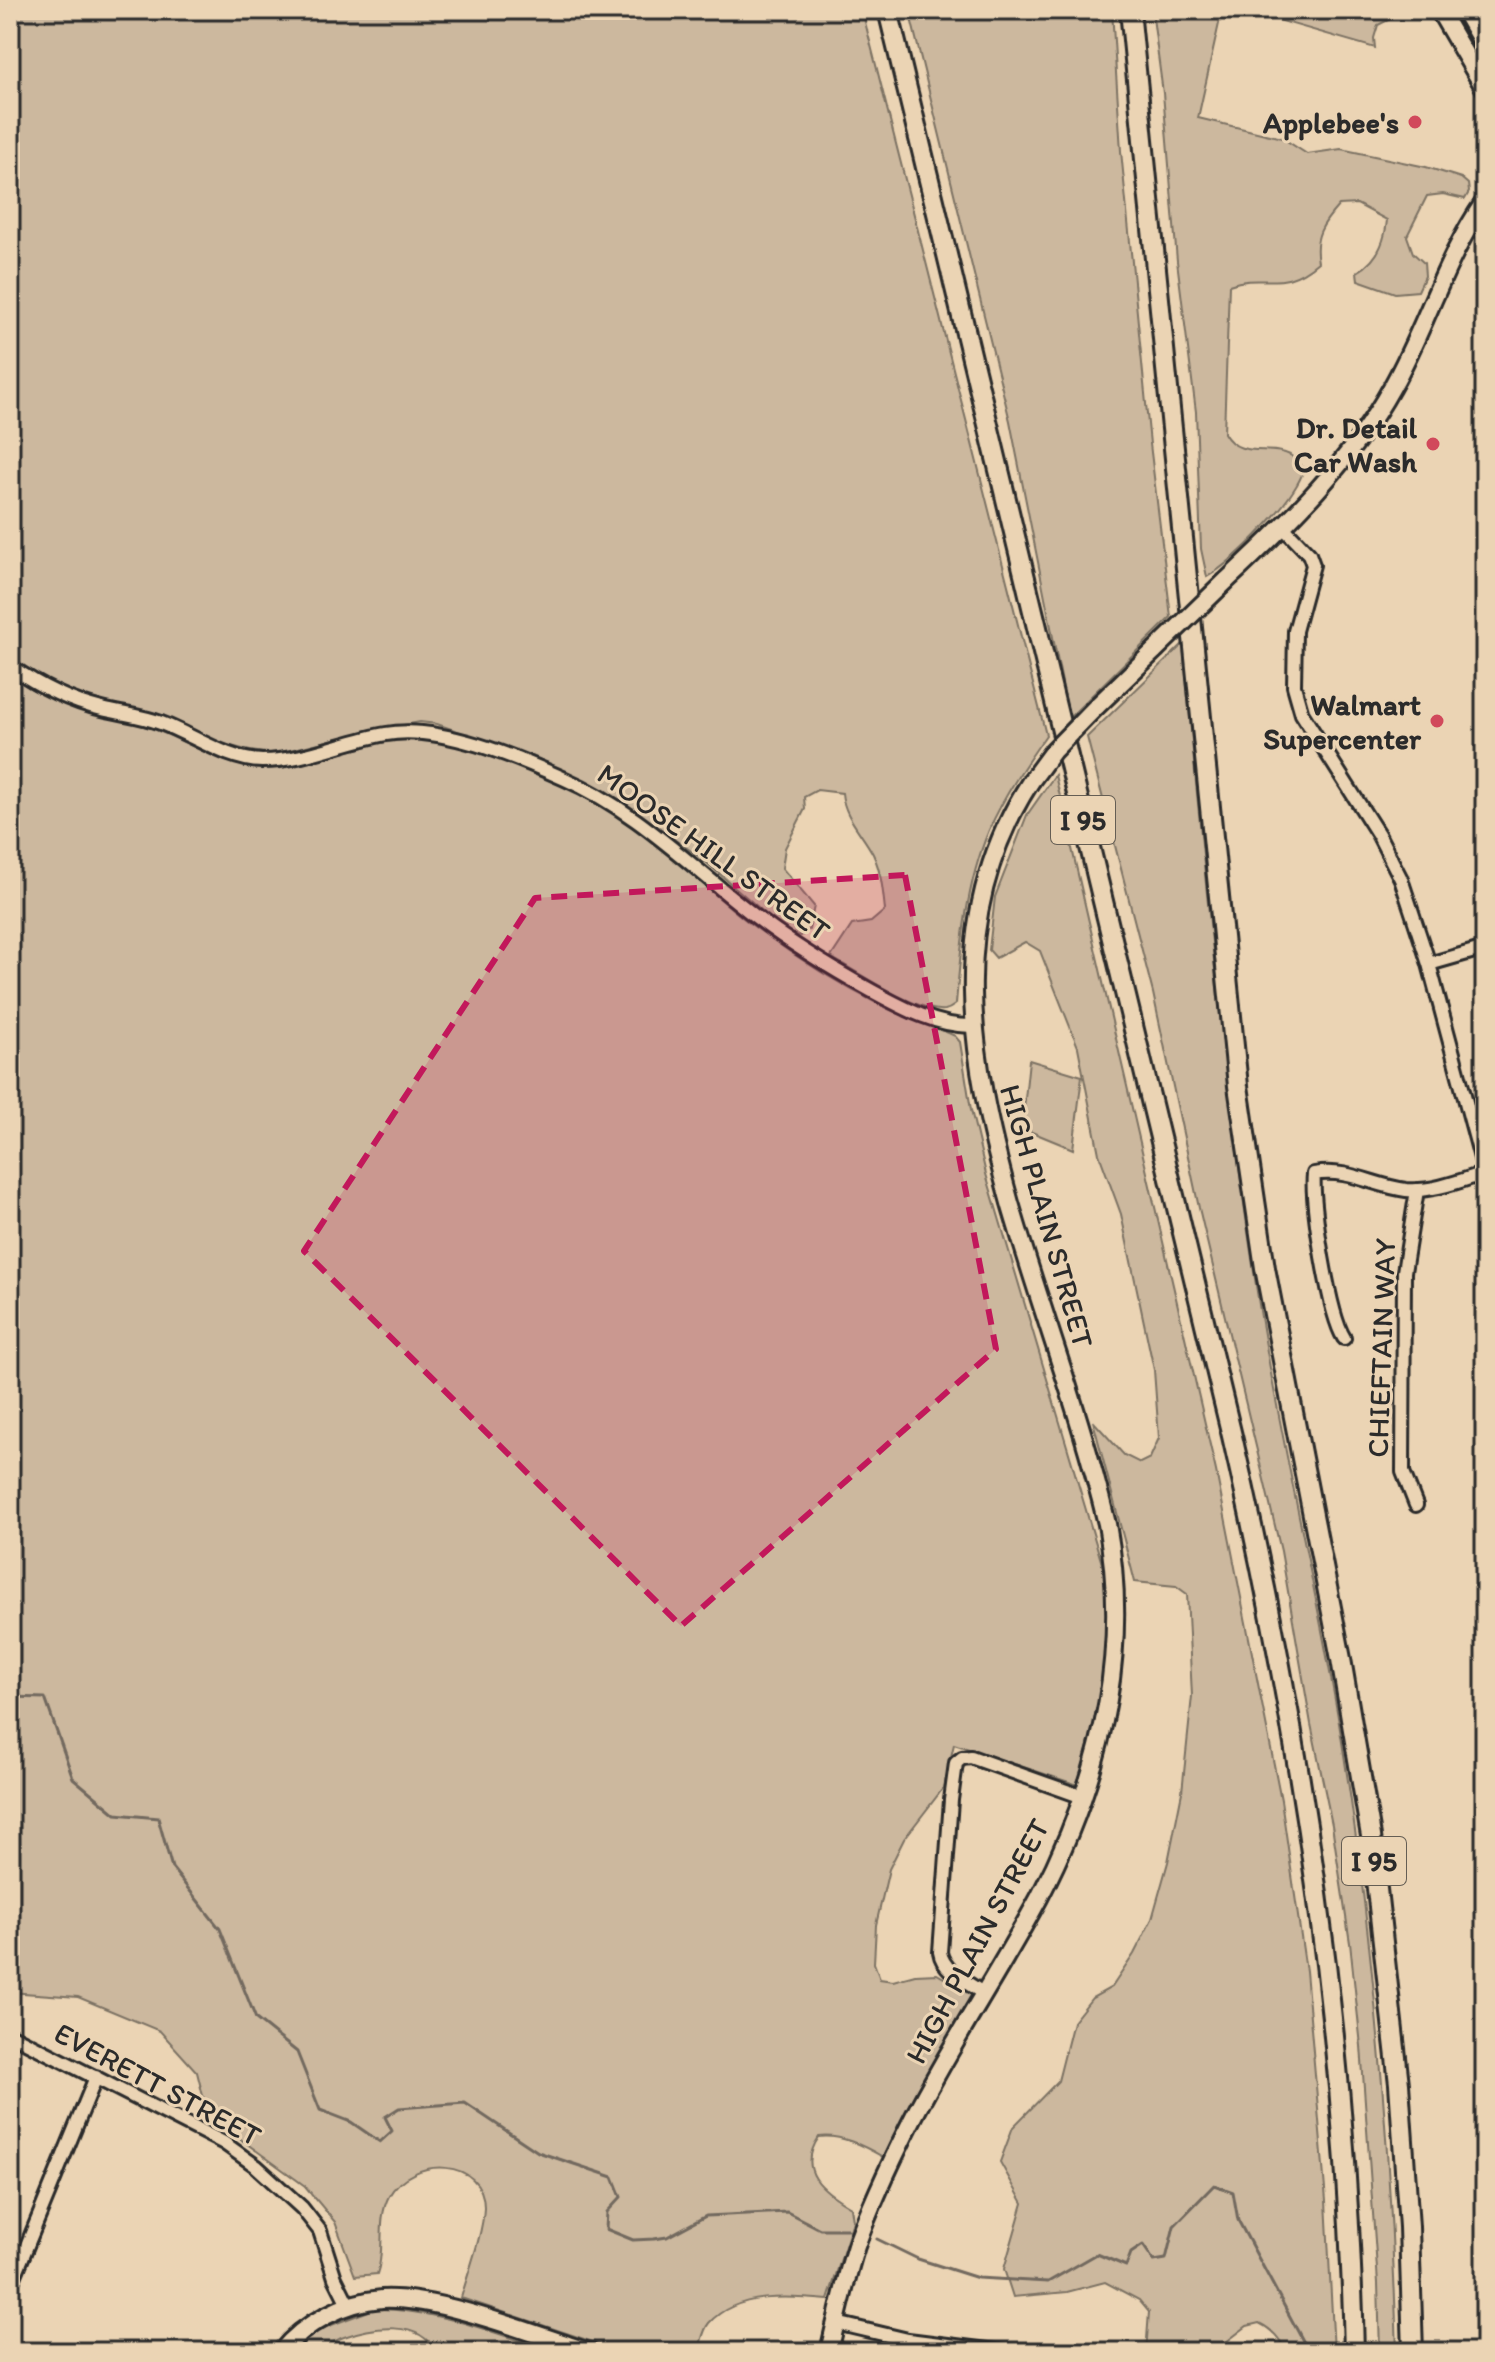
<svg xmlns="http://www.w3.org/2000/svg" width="1495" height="2362" font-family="Itim,sans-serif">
  <rect width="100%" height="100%" fill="#ebd4b4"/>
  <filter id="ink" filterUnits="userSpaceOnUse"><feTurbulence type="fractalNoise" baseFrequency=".0125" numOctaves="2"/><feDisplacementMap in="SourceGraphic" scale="16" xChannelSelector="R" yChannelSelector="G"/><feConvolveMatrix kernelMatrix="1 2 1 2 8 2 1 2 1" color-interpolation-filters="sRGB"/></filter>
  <g filter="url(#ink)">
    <path fill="#ccb89e" stroke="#7c7264" stroke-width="2" d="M10 10H862L1046 735C1025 765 1004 796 989 830 966 885 961 945 956 1004 952 1007 950 1009 945 1010 918 1013 855 971 831 957L852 925 871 922 885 910C883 891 881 871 873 854 862 833 844 817 842 793L817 790 804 797 805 809 785 848 782 868 814 906 809 930 801 936 792 934 780 926 700 857 605 792 568 772 483 740 437 724 420 722 361 733 273 754 250 751 216 742 173 722 76 696 49 684 10 659Z
      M909 10H1112L1121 151 1150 444 1171 617 1069 718 1010 421Z
      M1152 10H1222L1198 118 1282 138 1307 154 1341 149 1426 167 1461 178 1468 184 1469 192 1465 199 1443 194 1427 196 1407 236 1413 253 1424 263 1425 276 1418 291 1395 293 1358 280 1357 272C1376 262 1385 242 1387 220L1357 204 1339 205C1323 223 1313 237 1318 262 1281 294 1265 272 1229 285L1224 433C1239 460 1269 444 1290 455 1295 458 1300 465 1304 469 1295 500 1236 560 1207 577L1201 549 1196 412 1177 261 1163 93Z
      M1244 10H1408L1378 25 1374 38 1375 48Z
      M1183 644C1203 862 1224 1081 1258 1298 1280 1440 1315 1580 1339 1723 1373 1931 1390 2142 1397 2352H1380L1378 2283 1361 2046 1350 1943 1332 1825 1311 1724 1281 1551 1199 1208 1153 993 1087 737Z
      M10 675C54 708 106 712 156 730 194 744 231 772 275 768 332 762 382 731 440 742 513 756 594 796 653 841 689 869 721 903 759 930 797 958 840 985 882 1006 905 1018 931 1025 955 1036L960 1042 971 1110 986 1174 1105 1574 1107 1640 1102 1691 1078 1785 954 1744 944 1787 904 1839 889 1869 876 1925 874 1963 880 1979 893 1981 915 1975 937 1974 973 1995 915 2095 883 2157C864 2146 841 2134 819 2137 796 2171 823 2191 851 2207L853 2221 828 2300C790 2296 737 2292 709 2323 703 2330 701 2343 698 2352H623L461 2298C468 2273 483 2233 484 2208 485 2158 412 2155 389 2196 376 2221 386 2250 377 2274L355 2276 335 2222 305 2186 228 2130 204 2100 197 2072 160 2031 78 1997 10 1992Z
      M1055 775 1216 1471 1281 1800 1306 1971 1326 2201 1334 2352H1287C1279 2338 1273 2330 1259 2323L1247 2326 1213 2352H1146L1149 2312 1139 2300 1105 2282 1067 2292 1013 2297 1004 2269 1023 2203 1000 2162 1013 2127 1058 2081 1073 2022 1092 1998 1112 1987 1134 1954 1152 1919 1168 1862 1182 1792 1192 1696 1187 1594 1176 1586 1135 1582 1093 1421 1124 1455 1140 1463 1150 1458 1159 1438 1154 1370 1121 1214 1099 1154 1078 1047 1040 951 1025 942 996 958 989 950 995 897 1027 815Z
      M1029 1060 1082 1076 1073 1149 1022 1128Z
      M374 2309C434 2309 495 2332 551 2352H435C421 2319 371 2327 344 2337 334 2340 325 2349 315 2352 308 2354 298 2352 290 2352L313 2332Z"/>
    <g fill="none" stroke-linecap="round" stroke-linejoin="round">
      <path stroke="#72695e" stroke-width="3" d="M10 1697 45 1698 73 1778 116 1814 158 1818 172 1868 220 1929 256 2019 297 2052 320 2110 351 2122 380 2142 392 2131 385 2117 399 2108 465 2103 538 2152 613 2177 621 2197 607 2212 606 2229 633 2240 654 2239 667 2237 706 2216 787 2212 820 2229H847
        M877 2239 918 2259 978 2278 1048 2282 1097 2254 1126 2266 1131 2253 1143 2245 1154 2261 1166 2259 1174 2226 1214 2185 1233 2192 1238 2220 1309 2352"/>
      <g stroke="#2b2b2b" stroke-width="18">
        <path id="minor" d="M1283 527 1309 554 1313 565 1295 631 1294 686 1302 714 1378 834 1401 879 1429 964 1485 1173
          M10 666C39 686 68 701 102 709 122 714 142 716 161 723 193 735 227 760 262 761 304 761 345 741 386 734 439 724 516 757 565 779 632 808 684 860 741 905 781 938 827 966 872 991 903 1008 938 1027 974 1026
          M1429 964 1485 948
          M1344 1338C1329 1315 1311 1202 1314 1174 1348 1168 1374 1186 1406 1190 1433 1192 1460 1181 1485 1173
          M1416 1505 1403 1472 1404 1272 1417 1190
          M984 1994C969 1983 943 1972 940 1952L951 1800 956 1763 962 1758 971 1757 1083 1797
          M10 2034 224 2143 256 2166 302 2208 320 2231 335 2278 349 2306
          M10 2287 96 2077
          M836 2323 908 2340 1004 2352"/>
      </g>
      <g stroke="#2b2b2b" stroke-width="22">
        <path id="major" d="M1439 10 1485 89
          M1464 10 1485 47
          M1226 581C1289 522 1350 463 1392 387 1426 327 1445 258 1485 201
          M1096 707 1155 650
          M281 2352C304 2323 344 2302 382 2299 439 2296 533 2334 589 2352
          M829 2352C837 2317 845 2281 856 2246 871 2204 890 2164 910 2124 949 2047 998 1974 1039 1898 1100 1781 1131 1654 1107 1524 1081 1415 1041 1310 1010 1203 970 1058 944 915 1031 781"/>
      </g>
      <g stroke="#2b2b2b" stroke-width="24">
        <path id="highway" d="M888 10 1232 1436C1302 1739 1347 2041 1354 2352
          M1130 10 1238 1086 1265 1268 1341 1659 1371 1836 1399 2084 1409 2227 1413 2352"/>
      </g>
      <use href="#minor" stroke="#ebd4b4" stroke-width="12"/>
      <use href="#major" stroke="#ebd4b4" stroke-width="16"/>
      <use href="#highway" stroke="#ebd4b4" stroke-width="18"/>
      <g stroke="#2b2b2b" stroke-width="22" stroke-linecap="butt">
        <path id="major-bridge" d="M1155 650 1226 581
          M1031 781 1053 751 1096 707"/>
      </g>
      <use href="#major-bridge" stroke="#ebd4b4" stroke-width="16"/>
    </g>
  </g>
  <path fill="#c2185b" fill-opacity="0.2" stroke="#c2185b" stroke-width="6" stroke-dasharray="16 10" stroke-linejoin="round" d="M905 875 996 1349 681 1626 304 1251 535 898Z"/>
  <g fill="#d1495b" stroke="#ebd4b4" stroke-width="3">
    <circle cx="1415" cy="122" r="8"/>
    <circle cx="1433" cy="444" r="8"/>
    <circle cx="1437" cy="721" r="8"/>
  </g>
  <g text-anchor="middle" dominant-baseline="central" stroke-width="6" stroke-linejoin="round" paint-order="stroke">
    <g fill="#ebd4b4" stroke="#655e54" stroke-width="2">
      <rect x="1051" y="796" width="64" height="48" rx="6"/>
      <rect x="1342" y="1837" width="64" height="48" rx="6"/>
    </g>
    <g font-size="28" font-weight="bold" fill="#2b2b2b">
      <text x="1083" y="820">I 95</text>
      <text x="1374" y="1861">I 95</text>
    </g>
    <g font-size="30" font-weight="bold" fill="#2b2b2b" stroke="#ebd4b4" text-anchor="end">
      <text x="1399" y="122">Applebee's</text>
      <text x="1417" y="427">Dr. Detail<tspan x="1417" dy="34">Car Wash</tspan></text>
      <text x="1421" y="704">Walmart<tspan x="1421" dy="34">Supercenter</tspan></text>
    </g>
    <g font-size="30" fill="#2b2b2b" stroke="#ebd4b4">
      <text transform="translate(714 852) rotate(36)">MOOSE HILL STREET</text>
      <text transform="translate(1047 1216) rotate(74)">HIGH PLAIN STREET</text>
      <text transform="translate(1381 1348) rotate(-88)">CHIEFTAIN WAY</text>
      <text transform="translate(977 1941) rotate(-62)">HIGH PLAIN STREET</text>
      <text transform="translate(158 2084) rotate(28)">EVERETT STREET</text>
    </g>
  </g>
  <rect width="1495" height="2362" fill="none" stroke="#ebd4b4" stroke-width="40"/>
  <rect x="20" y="20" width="1455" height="2322" fill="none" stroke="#2b2b2b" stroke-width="3" filter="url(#ink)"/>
</svg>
